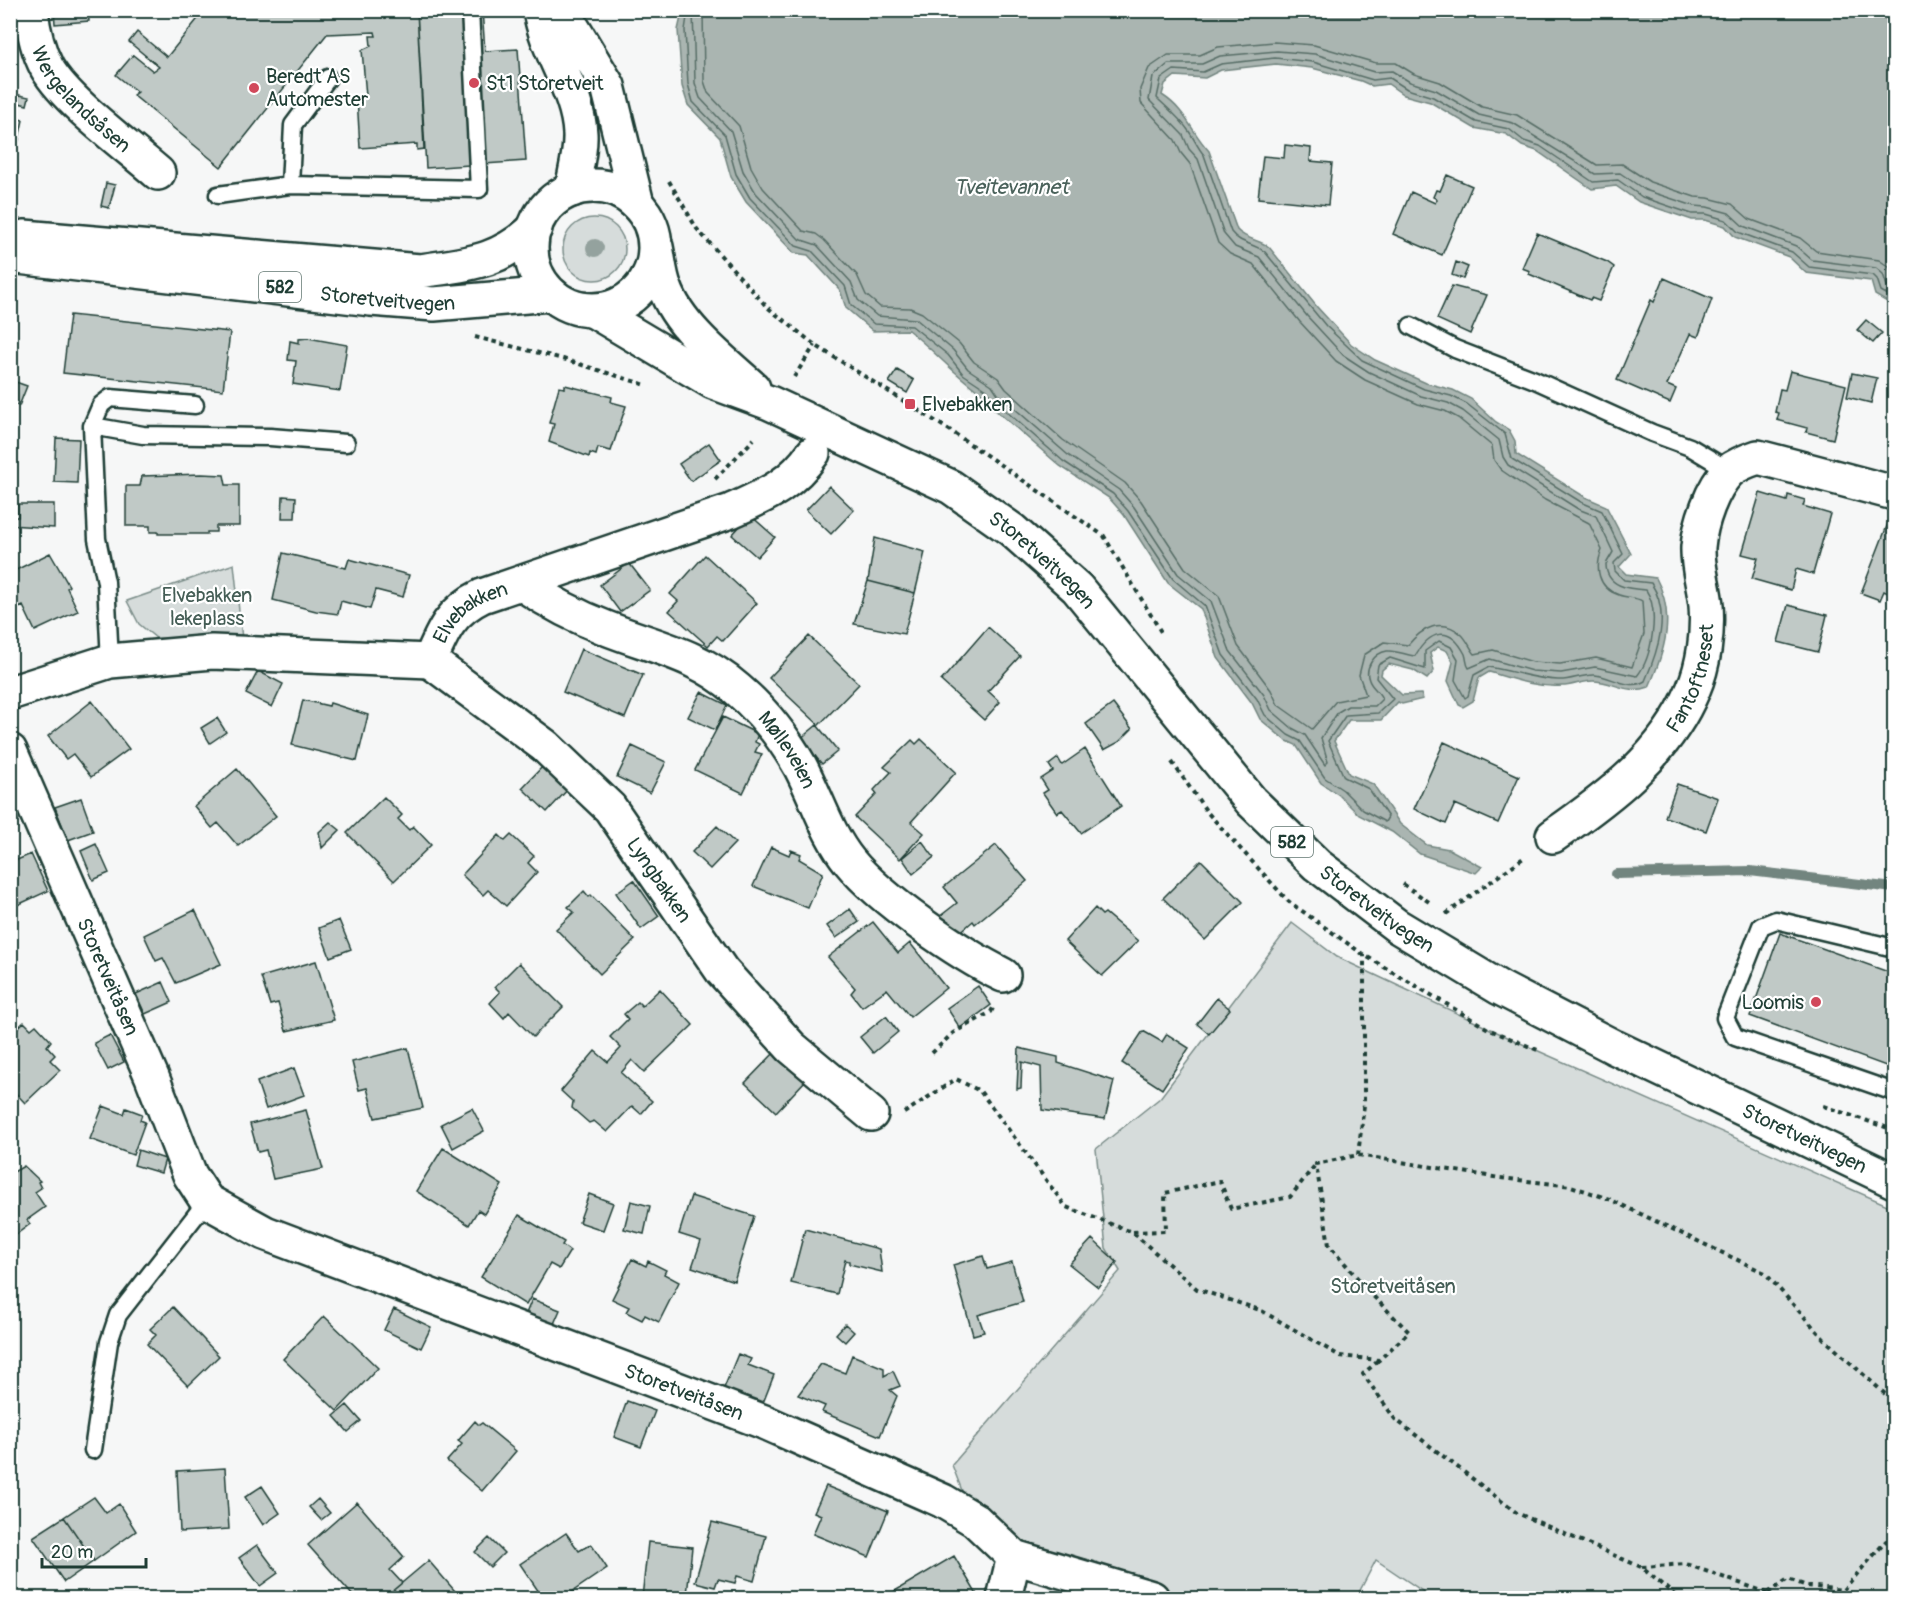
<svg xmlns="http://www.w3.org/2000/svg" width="1905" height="1609" font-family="Pangolin,sans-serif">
  <rect width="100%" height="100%" fill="#f6f7f7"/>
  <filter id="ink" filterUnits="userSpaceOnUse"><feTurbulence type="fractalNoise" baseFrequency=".0167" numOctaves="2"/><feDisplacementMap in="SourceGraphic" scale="12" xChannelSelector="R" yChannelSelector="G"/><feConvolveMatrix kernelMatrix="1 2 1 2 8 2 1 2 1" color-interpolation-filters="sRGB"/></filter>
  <g filter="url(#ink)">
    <path fill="#d6dcdb" stroke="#7a8c88" stroke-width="1.5" d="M563 249a31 31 0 1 1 62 0a31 31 0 1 1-62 0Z
      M234 564 242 639 156 638 139 624 127 601Z
      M1292 923 1337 957 1518 1042 1894 1208V1598H1428V1595L1376 1560 1356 1598H1085L970 1511 952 1465 1120 1271 1106 1248 1096 1149 1160 1098Z"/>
    <path fill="#aab5b1" stroke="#72857f" stroke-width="1.5" d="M677 11H1894V300L1887 302 1875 295 1871 281 1806 273 1789 257 1735 237 1725 226 1705 220H1692L1639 202 1616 186 1592 189 1537 151 1522 146 1506 134 1474 128 1430 102 1404 95 1388 84 1372 86 1361 81 1312 68 1276 64 1221 70 1205 78 1175 76 1165 84 1162 95C1187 111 1191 132 1209 151L1237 230C1245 239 1259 240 1269 247L1317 307 1351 344 1375 360 1426 383 1453 390 1471 399 1496 422 1509 430 1515 441 1516 454 1585 497 1606 506 1631 554 1619 567 1626 574 1656 578C1676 615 1665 651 1649 687 1628 695 1614 682 1595 681 1584 680 1573 686 1562 686 1537 688 1513 679 1489 672L1479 678 1473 701 1463 707 1459 705 1448 681 1453 662 1447 651 1438 647 1430 653 1434 671 1427 679 1413 670 1389 664 1382 670 1381 675 1402 695 1421 694 1423 699 1402 704 1398 702 1381 720H1349L1334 741 1349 774 1373 784 1400 824 1427 845 1449 849 1482 867 1476 873 1420 854 1392 832 1359 815 1339 795 1321 783 1296 745 1285 740 1260 719 1252 703 1218 658 1201 609 1168 583 1124 515 1109 498 1060 466 985 401 984 395C955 376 935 351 908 330L873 331 846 308 840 290 808 255 794 253 746 202 731 177 720 138 688 105 682 86 678 30 681 17Z"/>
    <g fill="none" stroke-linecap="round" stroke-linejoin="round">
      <path stroke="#576d66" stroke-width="1.5" d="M684 10 687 17 685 30 688 84 693 102 725 135 736 174 750 198 796 246 812 251 845 286 851 305 874 324 912 326 948 355 963 374 987 390 991 398 1063 461 1113 494 1128 511 1173 579 1205 606 1223 655 1257 699 1265 715 1288 735 1300 741 1325 778 1343 790 1363 810 1385 822 1388 817 1369 789 1344 777 1328 741 1346 715 1378 713 1393 699 1376 678 1378 665 1390 658 1425 669V651L1439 641 1451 647 1458 659 1455 680 1465 698 1468 696 1474 675 1489 667C1513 671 1533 679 1558 680 1570 681 1583 674 1595 675 1611 676 1629 691 1645 681 1658 651 1671 613 1651 583L1624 580 1615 571 1614 563 1623 554 1602 511 1581 502 1512 459 1505 434 1467 404 1451 396 1424 389 1362 360 1326 326 1265 252C1253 243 1240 244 1231 232L1204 155C1197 147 1194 138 1188 130 1179 117 1167 108 1157 98L1161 79 1174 70 1203 72 1221 64 1275 58 1313 62 1373 80 1390 78 1407 89 1433 97 1476 122 1509 129 1524 141 1540 146 1593 182 1618 180 1642 197 1692 214H1706L1726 220 1738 232 1792 252 1809 267 1873 275 1877 279 1881 291 1888 295H1894
        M693 10 695 83 700 98 731 131 743 171 756 193 799 239 817 245 851 282 858 300 877 316 916 319 953 350 968 369 992 385 998 394 1068 455 1119 490 1134 507 1178 574 1211 601 1230 651 1264 695 1271 710 1292 728 1305 735 1325 765 1328 762 1321 738 1338 712 1348 706H1375L1382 699C1380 692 1371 687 1369 680 1364 668 1374 653 1387 651 1395 650 1406 655 1415 656 1429 632 1449 623 1465 654 1467 660 1466 664 1469 668L1490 659 1532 671 1561 673 1595 667 1637 676C1652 658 1660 610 1646 590 1629 589 1606 587 1606 564L1613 552 1596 516 1578 509 1508 465 1503 457 1499 440 1463 411 1448 403 1421 396 1369 372 1343 355 1307 316 1259 257 1235 247 1224 234 1198 159 1189 149 1183 135 1149 100 1153 77 1168 64H1202L1220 56 1277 51 1315 54 1374 72 1392 71 1410 82 1436 90 1479 115 1513 123 1595 174 1620 173 1645 190 1694 206 1707 207 1729 213 1743 226 1796 246 1812 260 1876 268 1883 274 1887 286 1894 287
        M703 10 704 81 708 93 739 126 751 167 763 188 803 231 816 234 824 240 857 275 866 295 880 307 910 308 922 313 959 343 974 362 998 378 1006 389 1063 440 1125 483 1141 501 1185 568 1219 596 1238 646 1271 690 1278 705 1312 729 1336 701 1366 695 1359 675 1364 655 1384 642 1408 645C1422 628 1442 617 1461 634 1467 639 1470 648 1475 654L1493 650 1533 662 1560 664 1596 658 1632 667 1644 634 1642 601C1636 597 1627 598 1619 595 1597 588 1595 567 1602 550L1589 523 1545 500 1501 470 1494 460 1492 446 1458 418 1445 411 1418 404 1365 380 1336 361 1300 322 1253 264 1230 254 1218 243 1190 164 1181 153 1175 140 1141 103 1140 89 1149 68 1168 55H1200L1218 47 1274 42 1314 45 1376 63H1396L1414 74 1440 82 1482 107 1517 115 1597 165 1622 164 1650 182 1695 197 1708 198 1732 204 1749 219 1800 238 1816 251 1879 260 1889 267 1894 278"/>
      <path stroke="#72857f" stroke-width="10" d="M1616 874 1750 871 1894 888"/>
    </g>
    <path fill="#c0c9c6" stroke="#1f3d34" stroke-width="1.5" d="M54 10H88L89 21 55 24Z
      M205 10H417L424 149 417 150V144L360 148 357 97 366 96 362 50 371 46 370 36H376L375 32 327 34 221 167 133 95 137 92 116 75 133 55 153 71 159 67 129 42 137 32 167 57Z
      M417 10H482L485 51 518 49 526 161 426 168Z
      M10 93 29 97 27 105 15 102 12 117 23 120 15 157 10 156Z
      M1285 145 1311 148 1310 161 1332 163 1328 205 1258 198 1263 156 1284 158Z
      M1447 175 1472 186 1442 255 1393 234 1411 192 1435 203 1437 199 1433 197 1436 190 1440 191Z
      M106 183 115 185 109 208 101 206Z
      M1537 233 1607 262 1614 267 1599 301 1591 298 1590 300 1529 274 1530 271 1522 268Z
      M1456 262 1468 267 1463 279 1452 275Z
      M1664 278 1712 299 1698 337 1690 334 1667 385 1676 389 1670 403 1617 380 1651 300 1654 302Z
      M1452 286 1487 295 1470 334 1437 319Z
      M70 315 230 332 223 390 63 373Z
      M1866 320 1882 333 1873 343 1857 330Z
      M308 338 347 345 340 391 293 384 296 361 288 360 290 341 299 343V339Z
      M897 370 914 380 907 393 889 382Z
      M1790 371 1846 385 1833 439 1806 432 1807 428 1777 420 1779 413 1775 412 1780 389 1785 390Z
      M1852 373 1877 378 1871 403 1847 397Z
      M10 380 27 386 19 406 10 402Z
      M565 385 612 397 611 402 626 406 611 451 598 448 596 455 590 453 589 457 549 442 554 424 549 423 559 387 565 388Z
      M56 438 79 439 77 483 54 482Z
      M709 443 721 460 691 481 679 464Z
      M201 474 224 475 226 485H239V526H216V532H207V534H158V532H150V526H126V486H140L142 476Z
      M829 486 854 510 831 534 806 510Z
      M1760 493 1787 501 1788 495 1805 500 1803 506 1830 514 1813 574 1796 569 1791 590 1752 579 1758 558 1742 554Z
      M283 496 296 497 295 518H282Z
      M18 504H54V528L10 525V517H18Z
      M1892 513 1894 514V596L1884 591 1880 600 1861 593Z
      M750 515 775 537 757 557 732 535Z
      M875 538 925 552 915 593 868 581Z
      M50 553 69 586 67 588 78 611 35 631 23 606 10 612V573Z
      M283 553 346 568 349 559 409 575 403 597 376 590 370 609 341 601 338 614 316 611 273 600Z
      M705 555 757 603 723 641 717 636 708 646 669 611 678 601 670 594Z
      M629 563 650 590 620 612 600 585Z
      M868 581 915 593 904 634 854 624Z
      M1788 605 1827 615 1818 652 1778 642Z
      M988 627 1020 656 988 691 1000 702 984 720 941 681Z
      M809 636 859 684 819 725 769 678Z
      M581 649 643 675 625 718 563 692Z
      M258 671 283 684 272 707 246 694Z
      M701 692 727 705 715 730 688 717Z
      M303 700 329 706 330 703 368 715 357 761 292 745Z
      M92 701 129 749 91 777 73 754 66 759 48 736Z
      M1113 704 1132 729 1119 742 1104 750 1086 724Z
      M723 717 758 734 755 742 759 744 755 752 762 754 743 793 695 770Z
      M217 718 226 732 210 743 201 728Z
      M817 725 838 751 822 764 800 739Z
      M921 739 956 772 911 822 924 833 900 859 855 817 877 794 874 790 891 772 884 767 912 740 916 744Z
      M1444 742 1519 776 1498 823 1455 804 1446 824 1414 809Z
      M632 746 666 762 650 793 617 777Z
      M1085 749 1121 806 1081 833 1062 810 1057 813 1043 793 1048 790 1041 779 1053 771 1049 765 1058 758 1062 765Z
      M544 765 569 788 547 812 522 788Z
      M237 769 276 816 238 846 218 823 212 828 194 806Z
      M1677 784 1718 798 1706 831 1665 817Z
      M384 797 402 815 398 819 409 830 413 826 431 845 394 881 347 833Z
      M81 798 93 831 68 840 55 807Z
      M330 822 340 830 322 848 319 832Z
      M717 826 735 843 710 869 692 852Z
      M499 835 505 841 511 835 534 856 528 863 537 872 506 906 488 890 483 895 462 875Z
      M922 841 934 857 913 874 902 858Z
      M96 844 109 873 93 880 81 851Z
      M996 845 1027 881 975 924 973 921 958 934 939 917 957 903 944 887Z
      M771 847 789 855 791 850 801 854 799 859 823 873 808 908 753 886Z
      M31 854 48 891 13 907 10 863Z
      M1201 860 1243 902 1205 940 1163 898Z
      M634 880 659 916 641 929 616 893Z
      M584 891 589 897 591 895 635 940 600 974 556 929 574 912 568 907Z
      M1095 908 1102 915 1105 913 1138 941 1102 976 1065 941Z
      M850 909 859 922 836 938 827 926Z
      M195 910 221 964 176 983 163 958 156 961 144 935Z
      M339 920 351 949 330 957 319 928Z
      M873 922 898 953 910 943 946 988 910 1017 887 989 862 1007 851 993 855 988 828 957Z
      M1780 933 1894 974V1069L1750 1016Z
      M316 961 334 1020 286 1031 278 1003 270 1005 261 977Z
      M519 963 563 1007 533 1037 509 1012 504 1018 490 1003 500 992 495 987Z
      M163 982 172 1002 145 1014 136 994Z
      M978 986 991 1005 960 1028 947 1008Z
      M660 989 693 1025 644 1072 632 1060 621 1073 652 1101 641 1114 632 1106 607 1132 594 1121 589 1123 572 1108 573 1102 561 1091 595 1051 608 1062 621 1048 610 1037 628 1019 624 1014 638 1002 642 1006Z
      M1217 998 1230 1009 1209 1034 1197 1024Z
      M886 1016 898 1032 873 1053 860 1037Z
      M24 1022 31 1029 36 1025 51 1041 47 1046 55 1055 50 1060 60 1070 25 1103 10 1087V1035Z
      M1143 1031 1162 1042 1167 1034 1189 1048 1162 1089 1122 1063Z
      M110 1035 124 1062 108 1070 94 1043Z
      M408 1048 423 1108 375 1118 367 1088 359 1090 352 1062Z
      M1019 1048 1058 1057V1063L1114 1081 1105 1119 1042 1110 1041 1067 1022 1062 1021 1088 1017 1089Z
      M775 1052 805 1081 776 1112 745 1083Z
      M294 1068 304 1095 266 1109 257 1082Z
      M103 1106 124 1114 126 1108 142 1114 140 1120 145 1122 133 1155 90 1139Z
      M472 1108 484 1131 453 1148 441 1124Z
      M306 1110 323 1169 273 1179 266 1150 258 1152 250 1124Z
      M443 1148 502 1185 484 1214 478 1210 469 1225 416 1191Z
      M138 1150 165 1159 161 1173 134 1165Z
      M24 1166 40 1181 38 1182 41 1188 35 1192 45 1207 27 1220 30 1224 10 1239V1174Z
      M589 1194 613 1203 603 1230 579 1222Z
      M691 1196 754 1216 734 1281 692 1267 701 1241 679 1234Z
      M631 1201 650 1206 644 1234 624 1229Z
      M519 1215 564 1242 562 1245 570 1251 559 1269 550 1264 526 1305 481 1277Z
      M805 1229 879 1249 882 1272 849 1264V1261L845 1260 837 1294 791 1283Z
      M1092 1239 1117 1262 1098 1287 1069 1264Z
      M983 1256 987 1269 1012 1262 1023 1302 978 1315 984 1332 973 1335 953 1265Z
      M632 1259 646 1266 648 1261 666 1270 664 1274 679 1282 659 1322 645 1315 642 1320 626 1312 629 1307 612 1299Z
      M532 1299 560 1310 553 1326 525 1316Z
      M173 1307 219 1356 188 1386 147 1344 156 1335 150 1329Z
      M394 1309 431 1327 421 1348 384 1330Z
      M324 1316 378 1368 337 1411 283 1359Z
      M845 1324 854 1332 845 1342 836 1334Z
      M738 1354 751 1359 748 1365 774 1375 761 1408 722 1393Z
      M852 1355 884 1368V1376L893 1371 900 1386 890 1390 897 1396 880 1436 822 1412 825 1406 798 1395 821 1364 845 1373Z
      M627 1401 655 1411 641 1447 614 1437Z
      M347 1405 361 1421 348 1432 334 1416Z
      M475 1421 479 1425 482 1423 516 1451 482 1491 447 1461 462 1444 458 1441Z
      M225 1468 229 1529 180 1532 177 1471Z
      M262 1486 280 1513 263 1525 245 1497Z
      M826 1486 888 1511 869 1557 813 1534 821 1515 814 1512Z
      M94 1497 106 1513 119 1504 136 1531 94 1561 64 1517Z
      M318 1499 330 1513 321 1520 309 1507Z
      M357 1502 404 1557 390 1570 402 1583 384 1598H364L361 1595 355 1598 308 1545Z
      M64 1517 94 1561 64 1582 33 1537Z
      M712 1522 766 1536 754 1581 737 1576 735 1583 718 1579 715 1587 695 1582Z
      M566 1533 579 1551 591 1544 607 1568 563 1598H543L520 1564Z
      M489 1538 504 1553 490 1567 475 1552Z
      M648 1542 692 1547 687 1595 642 1598Z
      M257 1545 278 1573 260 1586 239 1558Z
      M954 1556 979 1598H883Z
      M428 1560 461 1598H384L428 1561Z"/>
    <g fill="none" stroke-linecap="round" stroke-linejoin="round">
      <g stroke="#1f3d34" stroke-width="21">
        <path id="service" d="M328 78 293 125 290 185 479 189 470 10
          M218 195 290 185
          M1411 326 1455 349 1535 380 1652 433 1690 447 1730 471
          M92 426 143 435 270 437 346 443
          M110 661 106 582 97 539 92 426 101 405 110 398 195 405
          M1894 948 1776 920 1761 926 1725 1018 1735 1037 1894 1092
          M93 1450 109 1342 118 1315 207 1201"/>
      </g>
      <g stroke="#1f3d34" stroke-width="38">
        <g id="minor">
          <path id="s1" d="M31 10C33 29 38 51 47 68 66 101 127 146 158 173"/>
          <path id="s2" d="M522 584C549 602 577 617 606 628 654 647 697 654 737 689 762 710 784 738 800 766 817 798 827 834 850 862 880 899 960 954 1003 975"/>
          <path id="s3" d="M430 661 545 746 610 808 722 971 791 1047 871 1114"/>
          <path id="s4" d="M10 693 110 661 212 652 430 661C443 630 451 611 482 596L731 511C766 495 791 485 813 453"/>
          <path id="s5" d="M10 751 152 1077 190 1175 207 1201 265 1233 764 1422 943 1501 975 1520 1014 1557 1152 1598"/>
          <path id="s6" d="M1553 836C1609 797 1665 756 1693 690 1704 665 1708 633 1706 605 1704 586 1697 566 1698 547 1700 523 1712 488 1729 471 1736 465 1749 460 1758 457L1894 493"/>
          <path d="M1004 1598 1014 1557"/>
        </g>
      </g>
      <g stroke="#1f3d34" stroke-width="38">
        <path id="secondary" d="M540 10C547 54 578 90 580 134 581 152 575 172 572 190
          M562 10 608 86 637 204"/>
      </g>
      <g stroke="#1f3d34" stroke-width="38">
        <g id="primary">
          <circle cx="593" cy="248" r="62"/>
          <path d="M24 237 420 271C467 264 499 263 535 228"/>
          <path d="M656 247C659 261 660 276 665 288 678 326 724 362 753 388"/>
          <path id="s7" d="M10 256 371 299 434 304 551 294"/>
          <path id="s8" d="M594 311 713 382 770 403 951 487 1012 530 1077 588 1251 801 1317 865 1397 926 1500 988 1614 1047 1894 1181"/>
        </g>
      </g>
      <path stroke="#1f3d34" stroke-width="4" stroke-dasharray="4.5 4.5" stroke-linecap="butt" d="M669 181 697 229 767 307 815 345 951 431 1104 536 1161 632
        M475 337 563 359 646 385
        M794 377 815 345
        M715 479 754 439
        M1172 762 1207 812 1288 901 1364 955 1490 1030 1540 1051
        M1403 884 1429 902
        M1446 914 1526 856
        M932 1053 953 1033 991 1012 993 1008
        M1823 1106 1894 1130
        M904 1113 956 1079 980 1091 1066 1207 1132 1232 1197 1289 1260 1310 1340 1356 1379 1360 1409 1332 1372 1295 1329 1245 1316 1164 1358 1155 1500 1178 1571 1186 1609 1199 1765 1273 1824 1339 1894 1402
        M1358 1155 1364 1105V955
        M1133 1232 1166 1231 1165 1193 1220 1181 1231 1209 1290 1197 1316 1164
        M1378 1361 1363 1374 1395 1419 1517 1513 1641 1567 1678 1598
        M1642 1567 1686 1564 1768 1593 1774 1598
        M1768 1593 1788 1579 1807 1586 1843 1590 1886 1541 1894 1542"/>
      <use href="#service" stroke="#fff" stroke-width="16"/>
      <use href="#minor" stroke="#fff" stroke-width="33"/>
      <use href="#secondary" stroke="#fff" stroke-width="33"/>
      <use href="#primary" stroke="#fff" stroke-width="33"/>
    </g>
    <circle fill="#94a29e" cx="595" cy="248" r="9"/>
  </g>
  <g fill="#d1495b" stroke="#fff" stroke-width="2">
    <circle cx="474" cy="83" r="6"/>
    <circle cx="254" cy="88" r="6"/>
    <rect x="904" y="398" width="12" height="12" rx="3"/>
    <circle cx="1816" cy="1002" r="6"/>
  </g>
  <g text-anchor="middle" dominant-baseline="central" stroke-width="4.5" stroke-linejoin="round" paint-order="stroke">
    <g fill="#fff" stroke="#627771" stroke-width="1.5">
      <rect x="259" y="272" width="42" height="30" rx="4.5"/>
      <rect x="1271" y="827" width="42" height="30" rx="4.5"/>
    </g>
    <g font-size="18" font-weight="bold" fill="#1f3d34">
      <text x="280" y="287">582</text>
      <text x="1292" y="842">582</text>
    </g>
    <g font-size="20" fill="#1f3d34" stroke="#fff" text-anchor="start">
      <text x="266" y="76">Beredt AS<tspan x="266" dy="23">Automester</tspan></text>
      <text x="486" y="83">St1 Storetveit</text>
      <text x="922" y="404">Elvebakken</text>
      <text x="1804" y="1002" text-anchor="end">Loomis</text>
    </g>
    <g font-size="20" fill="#1f3d34" stroke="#fff">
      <text stroke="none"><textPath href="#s1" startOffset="106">Wergelandsåsen</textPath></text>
      <text stroke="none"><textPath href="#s7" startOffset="380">Storetveitvegen</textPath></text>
      <text stroke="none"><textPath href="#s8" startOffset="516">Storetveitvegen</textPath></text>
      <text stroke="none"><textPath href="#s4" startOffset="492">Elvebakken</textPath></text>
      <text stroke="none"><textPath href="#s6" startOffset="216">Fantoftneset</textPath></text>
      <text stroke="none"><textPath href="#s2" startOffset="320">Mølleveien</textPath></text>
      <text stroke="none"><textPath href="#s3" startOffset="320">Lyngbakken</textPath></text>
      <text stroke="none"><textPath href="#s8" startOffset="1002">Storetveitvegen</textPath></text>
      <text stroke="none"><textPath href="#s5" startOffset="246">Storetveitåsen</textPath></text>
      <text stroke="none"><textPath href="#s8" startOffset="1488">Storetveitvegen</textPath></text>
      <text stroke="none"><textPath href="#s5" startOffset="1006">Storetveitåsen</textPath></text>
    </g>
    <g font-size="20" fill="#445d55" stroke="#fff">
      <text x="207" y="595">Elvebakken<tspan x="207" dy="23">lekeplass</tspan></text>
      <text x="1393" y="1286">Storetveitåsen</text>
    </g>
    <g font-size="21" font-style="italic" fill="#49615a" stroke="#fff">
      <text x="1011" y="187">Tveitevannet</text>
    </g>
  </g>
  <rect width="1905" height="1609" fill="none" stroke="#fff" stroke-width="36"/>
  <rect x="18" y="18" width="1869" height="1573" fill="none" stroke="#1f3d34" stroke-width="2" filter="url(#ink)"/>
  <path d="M42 1558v9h104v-9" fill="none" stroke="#1f3d34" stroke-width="3"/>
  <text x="51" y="1558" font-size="18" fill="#1f3d34" stroke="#ffffff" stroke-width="4.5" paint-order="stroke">20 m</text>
</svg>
